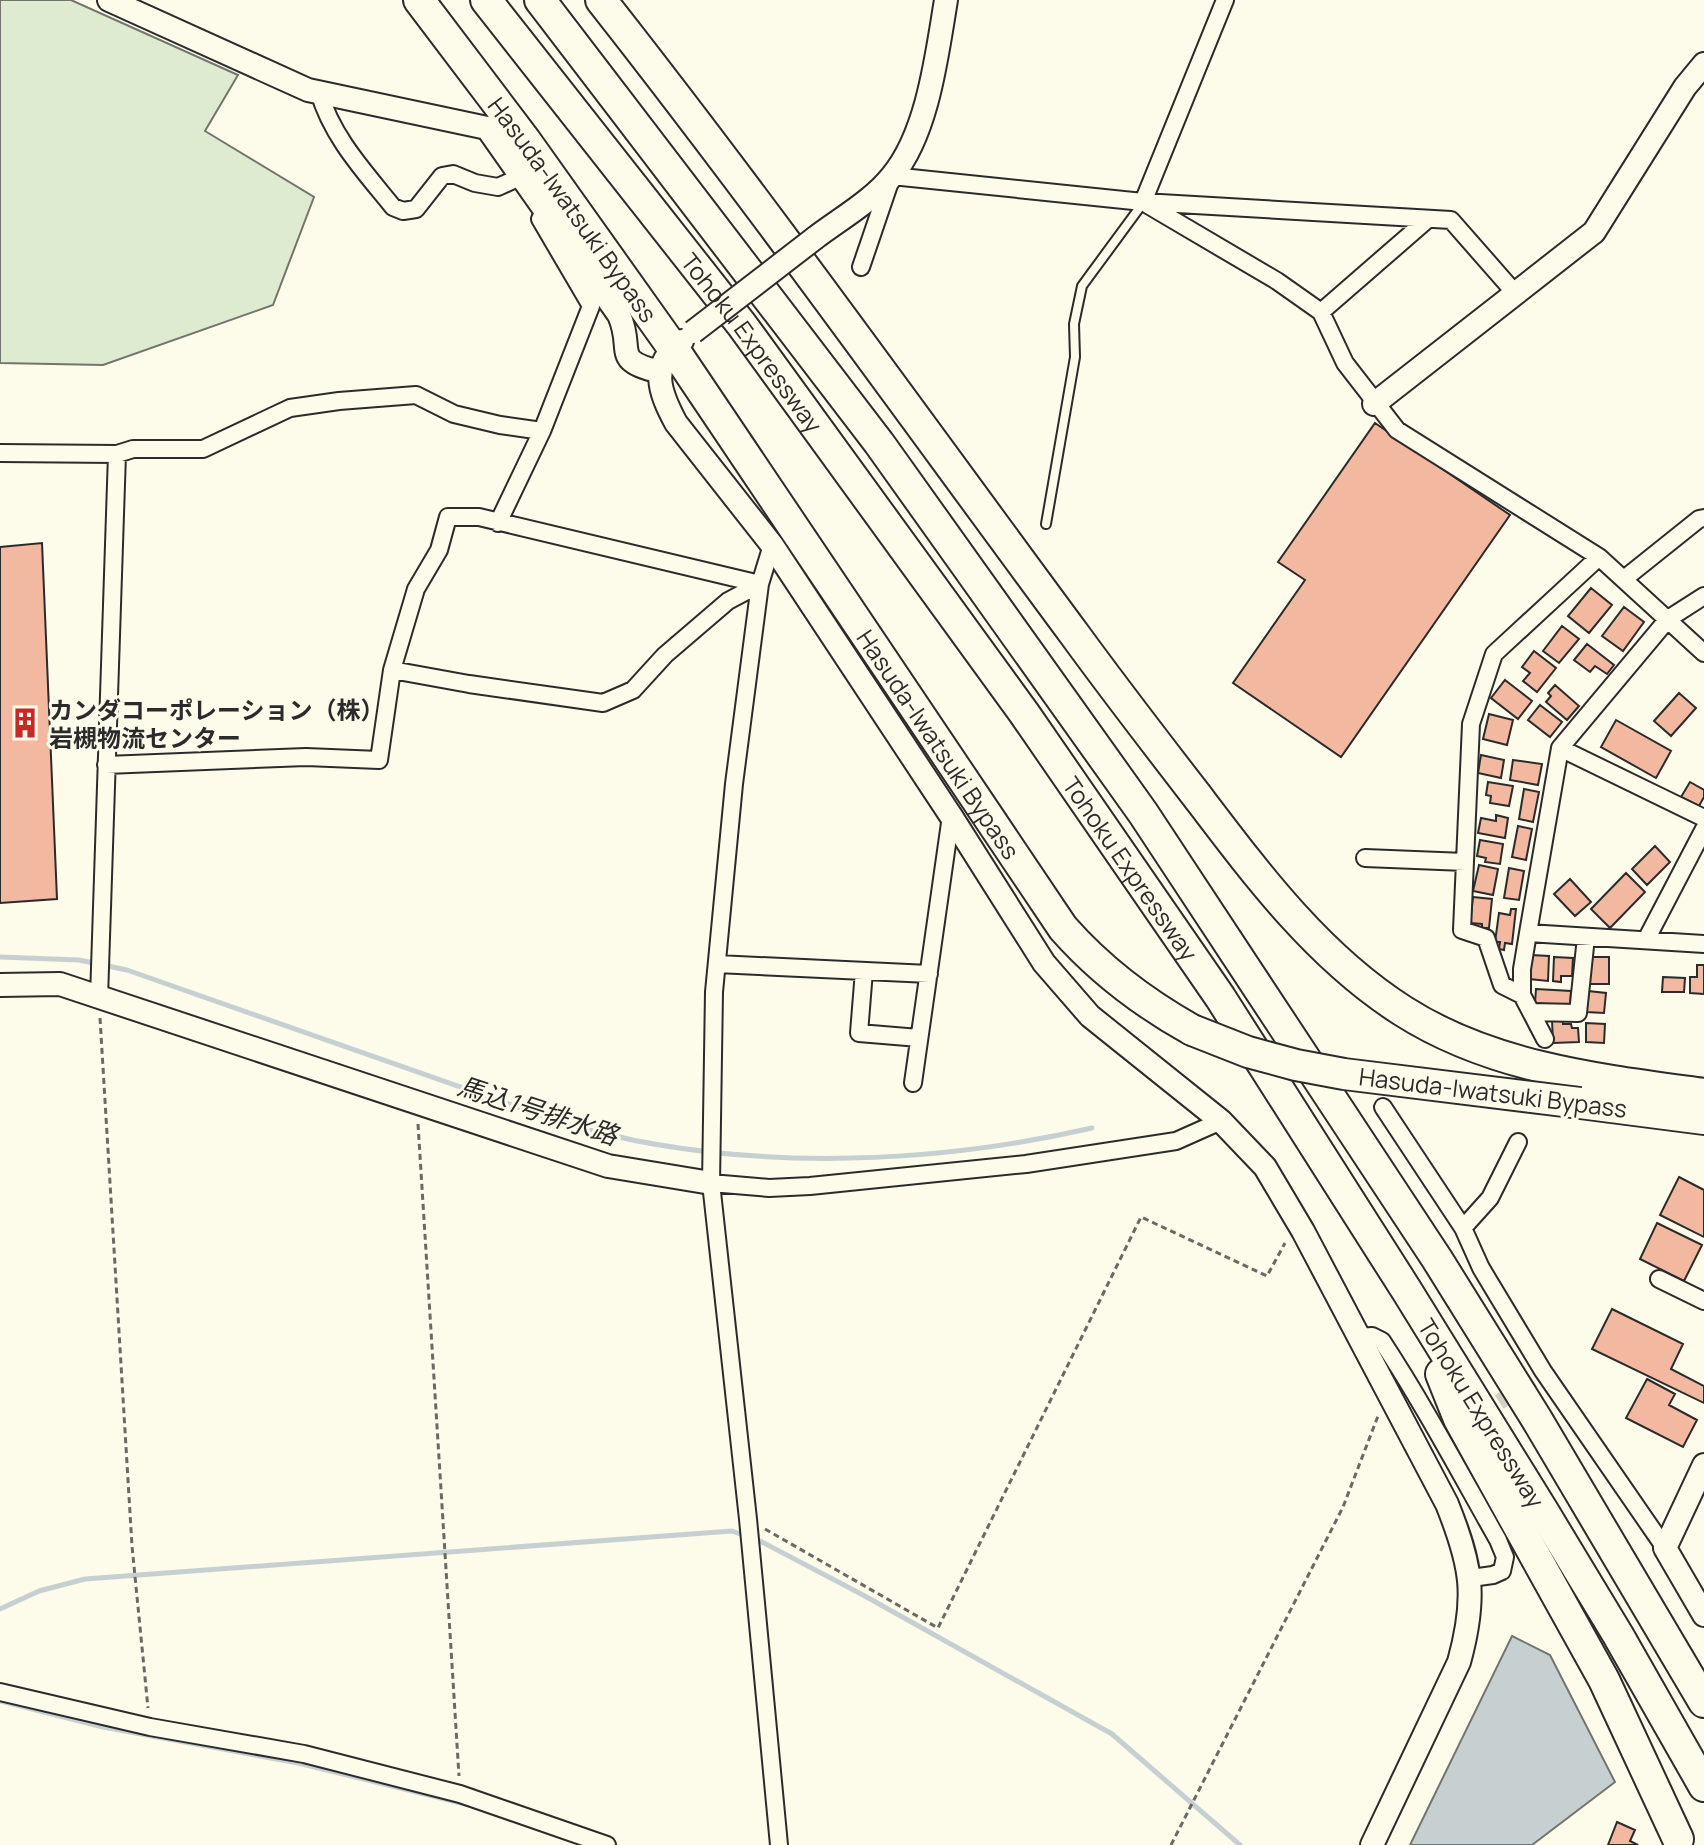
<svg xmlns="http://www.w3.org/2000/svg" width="1704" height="1845" font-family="Manrope,'Noto Sans JP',sans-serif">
  <rect width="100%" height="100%" fill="#fdfbea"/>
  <path fill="#deebd1" stroke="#74746e" stroke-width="2" d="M0 0H71L238 75 205 131 314 197 273 305 103 365 0 363Z"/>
  <path fill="#c7d0d0" stroke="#74746e" stroke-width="2" d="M1512 1636 1550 1655 1615 1782 1532 1845H1410Z"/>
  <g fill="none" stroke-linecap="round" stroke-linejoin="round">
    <path stroke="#c7d0d0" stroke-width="5" d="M0 957 79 960 127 970 560 1122C728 1172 921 1167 1092 1128
      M0 1609 39 1591 85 1579 732 1531 760 1541 863 1595 1112 1734 1240 1845
      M0 1701 103 1727 298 1763 469 1805"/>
  </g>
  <path fill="#f2b8a0" stroke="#2b2b2b" stroke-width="2" d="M1375 423 1510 515 1341 757 1233 683 1305 580 1278 562Z
    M42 543 57 899 0 903V547Z
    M1591 588 1612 605 1589 633 1568 616Z
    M1624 607 1644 622 1623 651 1602 636Z
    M1562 626 1579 639 1559 663 1543 651Z
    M1587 644 1614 665 1607 674 1595 666 1590 672 1574 660Z
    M1534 651 1556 668 1537 692 1523 681 1530 673 1522 667Z
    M1505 680 1532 701 1518 719 1491 698Z
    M1555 685 1579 706 1567 720 1546 702 1551 696 1548 693Z
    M1679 693 1696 708 1671 736 1654 721Z
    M1540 705 1562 722 1550 737 1528 720Z
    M1489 714 1513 720 1507 745 1483 739Z
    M1616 720 1671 751 1656 778 1601 747Z
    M1481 755 1504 760 1501 778 1478 773Z
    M1513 760 1542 764 1538 785 1510 780Z
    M1488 782 1513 786 1509 806 1490 803 1491 796 1486 795Z
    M1690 782 1704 790V797L1699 806 1681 797Z
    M1524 789 1539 792 1533 822 1519 819Z
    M1496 815 1508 818 1505 838 1478 833 1481 818 1496 821Z
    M1518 826 1532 829 1526 860 1512 857Z
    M1480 840 1503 844 1500 864 1485 862 1486 858 1477 856Z
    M1655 846 1670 862 1647 885 1632 869Z
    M1479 865 1498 869 1493 895 1473 891Z
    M1509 868 1524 871 1519 900 1504 898Z
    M1626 873 1645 892 1610 928 1591 909Z
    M1570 879 1591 902 1575 916 1554 894Z
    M1473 897 1492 899 1489 928H1482V924L1470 923Z
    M1511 909H1516L1512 944 1505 943 1504 950 1499 949 1500 942H1495L1499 913 1510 915Z
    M1531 955 1549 956 1548 981 1529 979Z
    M1554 957 1573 958 1572 976H1561V982L1553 981Z
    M1590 957H1609V984H1590Z
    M1697 965H1704V994L1690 993V977H1697Z
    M1663 977 1685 978 1684 992H1662Z
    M1536 989 1571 991 1570 1006 1535 1003Z
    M1588 991 1606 993 1604 1013 1586 1012Z
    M1563 1019V1024H1571L1572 1028H1578L1579 1042 1553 1043 1552 1020Z
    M1586 1023 1605 1024 1604 1043 1586 1042Z
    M1679 1177 1704 1190V1237L1660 1215Z
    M1657 1223 1702 1245 1684 1281 1640 1259Z
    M1612 1309 1683 1344 1671 1369 1704 1386V1403L1592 1349Z
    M1647 1379 1675 1394 1669 1405 1697 1420 1683 1447 1626 1418Z
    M1617 1822 1635 1830 1630 1841 1638 1845H1608Z"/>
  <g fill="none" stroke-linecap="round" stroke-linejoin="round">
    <path stroke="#d3d1c4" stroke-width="16" stroke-dasharray="16 8" stroke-linecap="butt" d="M1479 1415 1535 1379"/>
    <g stroke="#2b2b2b" stroke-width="12">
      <path id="lane" d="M1046 524 1075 357 1074 324 1082 286 1143 203"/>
    </g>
    <g stroke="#2b2b2b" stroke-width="20">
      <path id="street" d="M319 92C332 137 364 171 393 207L403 211 416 209 442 176 453 174 475 183 498 187 522 176
        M1143 202 1225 0
        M1148 205 1277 281 1321 312 1345 363 1397 430 1599 557 1704 653
        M861 267 892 176 1143 202 1451 220 1515 293
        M1321 312 1428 219
        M0 453 117 454 133 449H203L290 408 339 401 416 395 454 414 500 425 542 431 591 306 540 219
        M498 523 542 431
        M772 545 760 584 734 784 714 992 711 1183 748 1519 779 1845
        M1624 579 1699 519 1704 518
        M392 670 416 589 439 550 448 517H479L760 584
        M1560 748 1704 818
        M106 765 306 757 379 760 392 670 469 684 603 703 633 690 665 655 728 601 760 584
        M1365 858 1465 862
        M1528 933 1704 944
        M1646 940 1704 829
        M717 964 929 974
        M864 971 859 1033 919 1038
        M1522 995V969L1528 933 1560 748 1668 619 1704 596
        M99 998 117 454
        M1531 1012 1578 1013 1586 937
        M1545 1039 1522 995 1502 985 1486 938 1462 930 1471 724 1494 654 1599 557
        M913 1083 951 816
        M1383 1107 1463 1228 1481 1268 1543 1371 1665 1548
        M711 1183 769 1188 810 1186 1026 1164 1176 1141 1221 1121
        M1463 1228 1490 1198 1518 1142
        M1659 1279 1704 1301
        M1359 1337 1372 1336 1382 1341C1424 1405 1460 1473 1498 1540L1505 1557 1502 1571 1493 1575 1471 1578
        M0 1692 150 1727 304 1754 460 1794 607 1845"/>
    </g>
    <g stroke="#2b2b2b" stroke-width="26">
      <path id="secondary" d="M109 0 308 90 487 128 619 315C635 351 610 360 660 372
        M815 238C840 219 872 201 892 176 928 133 937 54 946 0
        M682 341C649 366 659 391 676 423L772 545 951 816 1044 963 1090 1016 1221 1121 1265 1167 1303 1231 1447 1504C1472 1566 1477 1597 1459 1662L1372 1845
        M1374 404 1594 232 1685 87 1704 64
        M0 985 60 984 608 1166 711 1183
        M1704 1465 1665 1548 1704 1615"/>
    </g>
    <g stroke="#2b2b2b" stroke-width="34">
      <g id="highway">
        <path id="s1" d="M419 0 525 140 673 348 1063 928C1100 970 1142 1002 1192 1030"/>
        <path id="s2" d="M486 0 742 325 1024 713 1220 997 1407 1291 1543 1511 1618 1635 1704 1786"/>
        <path d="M540 0 879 443 1143 813 1437 1259 1536 1418 1704 1702"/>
        <path d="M601 0C764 207 918 423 1075 635 1115 690 1156 743 1197 796 1257 875 1318 957 1403 1011 1492 1068 1601 1080 1704 1094"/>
        <path d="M1580 1103 1704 1119"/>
        <path d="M1441 1374 1459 1419 1604 1680 1678 1839"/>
      </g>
    </g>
    <path stroke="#6a6964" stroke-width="3" stroke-dasharray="6 4" stroke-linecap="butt" d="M100 1018 132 1546 148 1708
      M418 1124 459 1776
      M765 1529 938 1628 1141 1217 1267 1276 1285 1243
      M1171 1845 1343 1507 1378 1416"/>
    <use href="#lane" stroke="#fdfbea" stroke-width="8"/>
    <use href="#street" stroke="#fdfbea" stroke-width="16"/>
    <use href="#secondary" stroke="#fdfbea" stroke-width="22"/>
    <use href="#highway" stroke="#fdfbea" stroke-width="30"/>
    <g stroke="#2b2b2b" stroke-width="26" stroke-linecap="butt">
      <path id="secondary-bridge" d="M693 332 815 238"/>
    </g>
    <g stroke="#2b2b2b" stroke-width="34" stroke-linecap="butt">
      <path id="highway-bridge" d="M1192 1030 1248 1052 1296 1065 1344 1074 1580 1103"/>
    </g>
    <use href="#secondary-bridge" stroke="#fdfbea" stroke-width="22"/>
    <use href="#highway-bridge" stroke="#fdfbea" stroke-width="30"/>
  </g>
  <defs>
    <g id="building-bare" transform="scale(2.4)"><path d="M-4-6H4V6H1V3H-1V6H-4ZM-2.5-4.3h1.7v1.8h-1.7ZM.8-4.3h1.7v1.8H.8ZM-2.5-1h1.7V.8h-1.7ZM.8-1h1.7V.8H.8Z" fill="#c62828" stroke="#fdfbea" stroke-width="2.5" paint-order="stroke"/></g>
  </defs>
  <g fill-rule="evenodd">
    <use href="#building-bare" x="25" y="723"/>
  </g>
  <g text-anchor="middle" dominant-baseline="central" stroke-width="6" stroke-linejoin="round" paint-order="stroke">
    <g font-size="24" fill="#2b2b2b" stroke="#fdfbea">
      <text stroke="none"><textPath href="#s1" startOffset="260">Hasuda-Iwatsuki Bypass</textPath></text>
      <text stroke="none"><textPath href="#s2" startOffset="434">Tohoku Expressway</textPath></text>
      <text stroke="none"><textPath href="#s1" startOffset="908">Hasuda-Iwatsuki Bypass</textPath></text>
      <text stroke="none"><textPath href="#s2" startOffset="1082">Tohoku Expressway</textPath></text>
      <text transform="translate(1493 1092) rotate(7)">Hasuda-Iwatsuki Bypass</text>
      <text stroke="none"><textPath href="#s2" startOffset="1730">Tohoku Expressway</textPath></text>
    </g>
    <g font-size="24" font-weight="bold" fill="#2b2b2b" stroke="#fdfbea" text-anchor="start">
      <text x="49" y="709">カンダコーポレーション（株）<tspan x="49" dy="28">岩槻物流センター</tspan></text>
    </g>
    <g font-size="26" font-style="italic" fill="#2b2b2b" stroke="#fdfbea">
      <text transform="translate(538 1110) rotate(18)">馬込1号排水路</text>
    </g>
  </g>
</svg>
